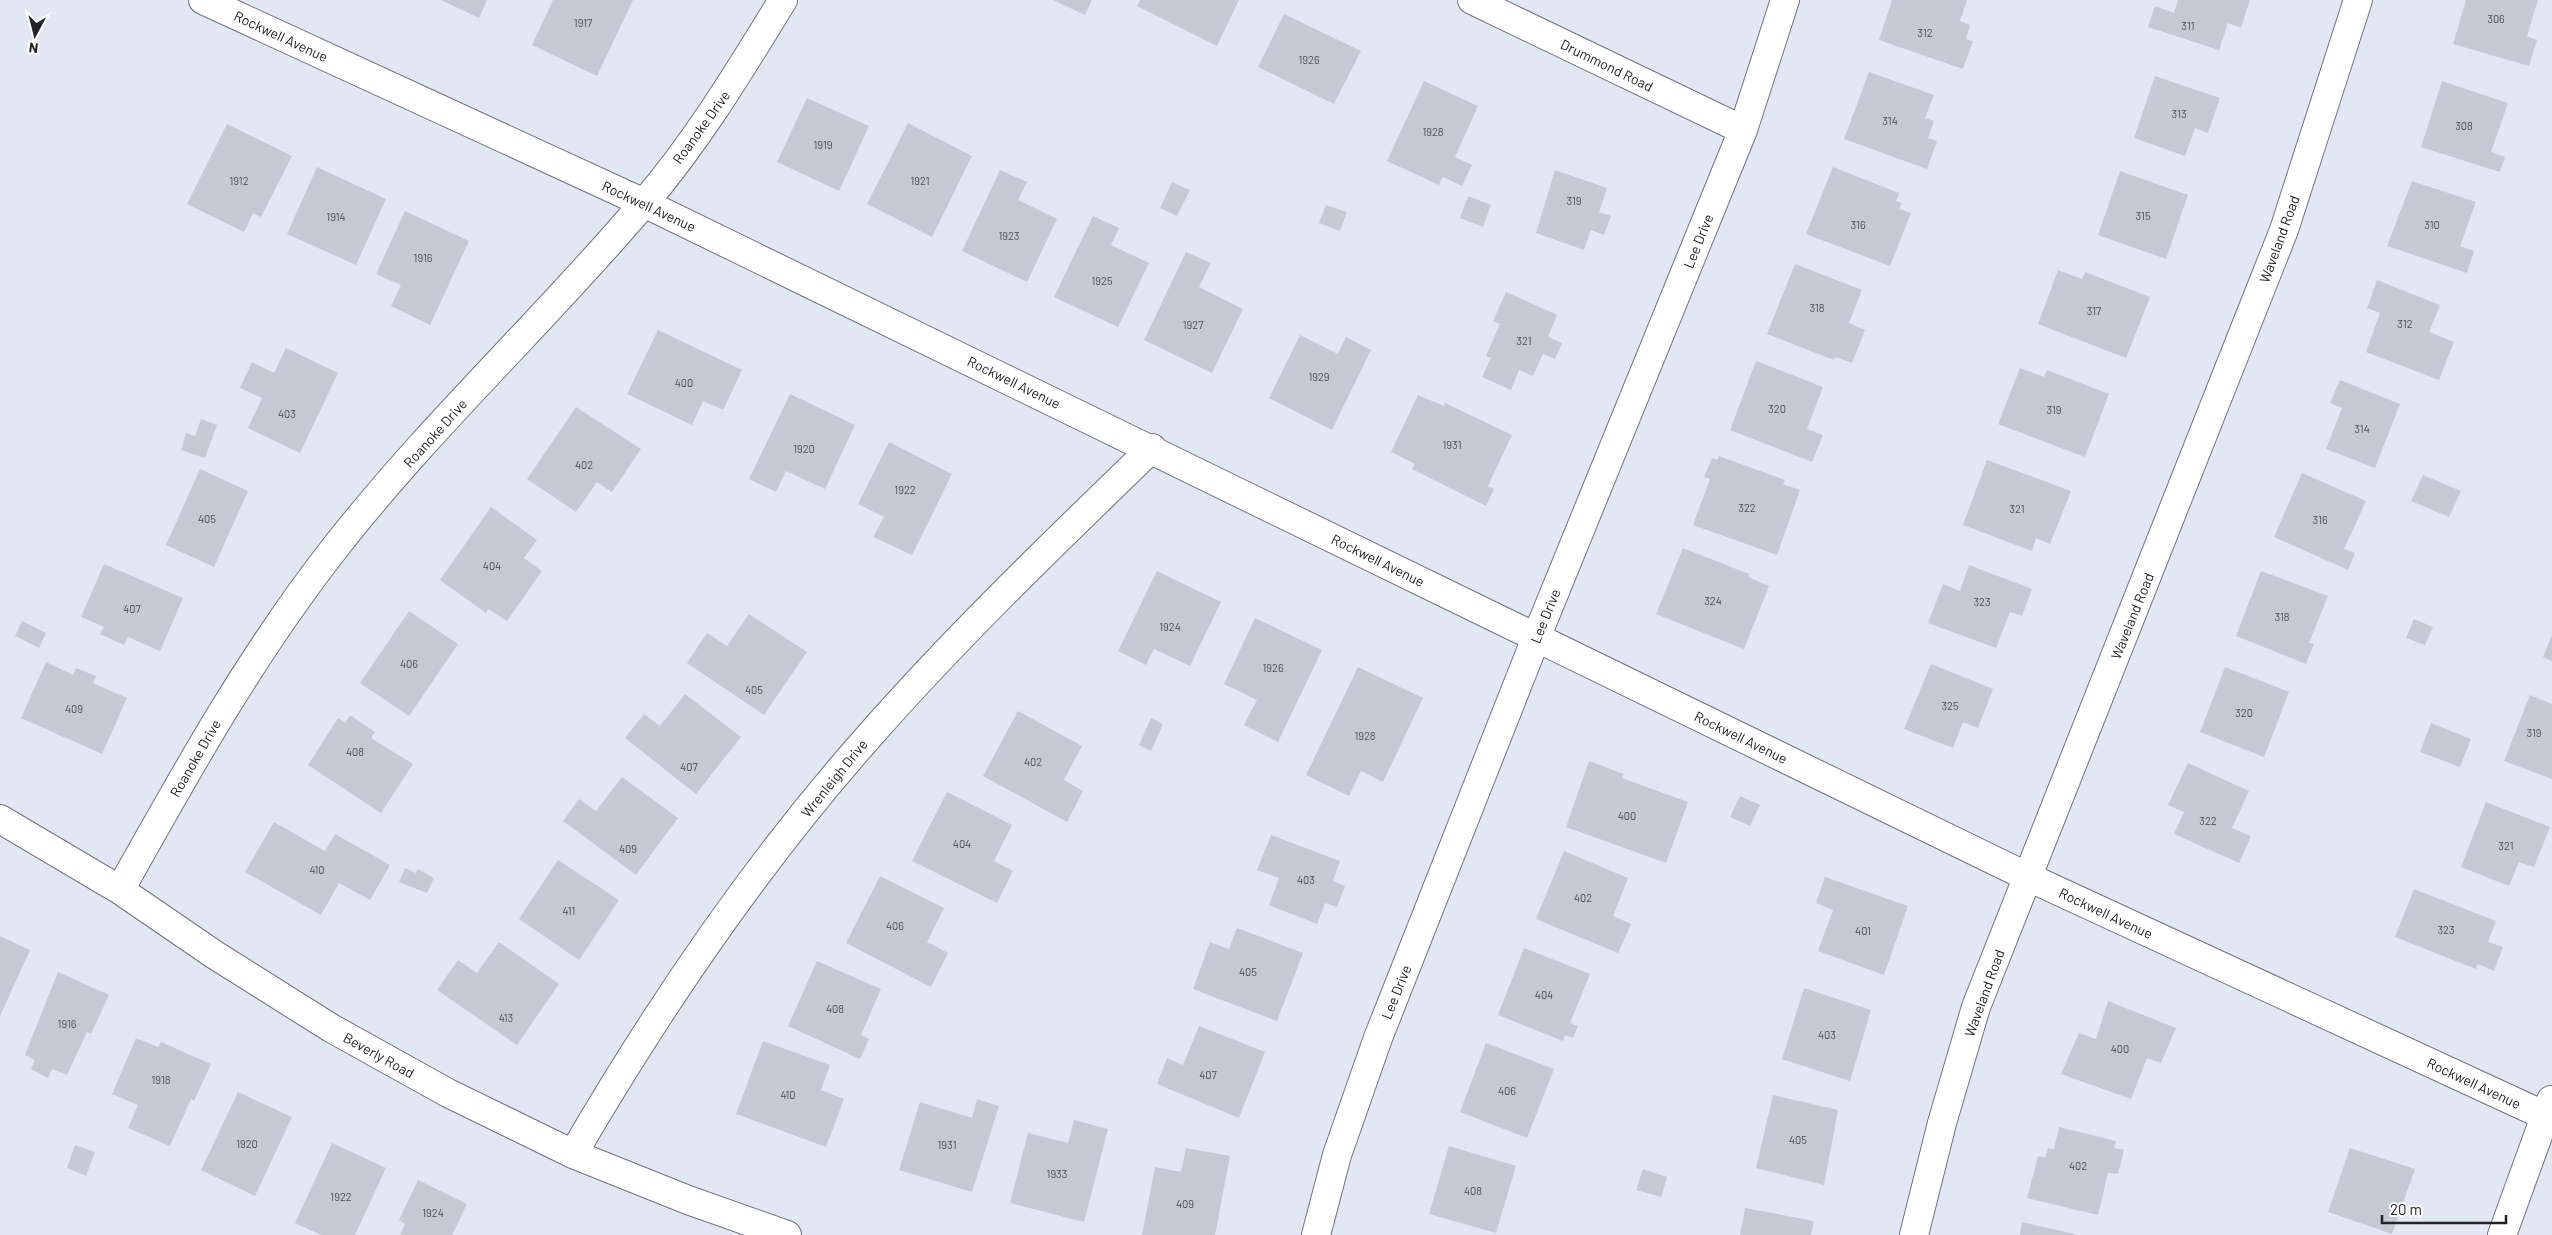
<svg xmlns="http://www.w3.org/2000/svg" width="2552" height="1235" font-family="Barlow,sans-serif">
  <rect width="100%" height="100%" fill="#e2e8f3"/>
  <path fill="#c4cad4" d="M441 0H487L479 18Z
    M553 0H633L597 76 532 45Z
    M1053 0H1092L1085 15Z
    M1140 0H1239L1217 46 1137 6Z
    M1892 0H1967L1960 21 1970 25 1966 39 1973 41 1963 69 1879 40Z
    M2178 0H2250L2241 28 2228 23 2219 50 2148 27 2155 6 2174 13Z
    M2466 0H2538L2527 36 2537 40 2529 66 2453 44Z
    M1284 14 1361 51 1334 104 1258 67Z
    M1869 72 1934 95 1925 118 1934 121 1928 138 1937 141 1927 169 1844 139Z
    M2155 76 2220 98 2208 133 2195 128 2185 156 2134 138Z
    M1424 81 1478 106 1455 157 1472 165 1462 186 1443 177 1439 185 1387 161Z
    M2442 81 2508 103 2491 152 2505 157 2500 172 2421 147Z
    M807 98 869 126 839 191 777 162Z
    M908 123 972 156 932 237 867 204Z
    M227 124 292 156 261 217 253 213 244 232 187 204Z
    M317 167 386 199 356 265 287 234Z
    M1833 167 1899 193 1896 201 1902 203 1899 209 1911 213 1890 266 1806 234Z
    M1000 170 1027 182 1018 200 1057 219 1027 282 962 251Z
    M1555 170 1607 188 1599 212 1611 216 1604 235 1591 230 1584 250 1536 233Z
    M2120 171 2188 195 2166 259 2098 235Z
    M2412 181 2476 202 2460 246 2474 251 2467 273 2387 246Z
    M1172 182 1190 190 1177 216 1160 208Z
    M1468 196 1491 205 1483 227 1460 218Z
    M1326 205 1347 212 1340 231 1319 223Z
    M405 211 469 241 430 325 391 306 401 285 376 274Z
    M1093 216 1119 228 1111 245 1149 263 1118 327 1054 297Z
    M1186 252 1211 263 1199 287 1243 309 1212 373 1144 340Z
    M1795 264 1862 290 1849 323 1865 330 1852 363 1835 357 1834 360 1767 334Z
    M2058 270 2082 279 2085 272 2150 297 2126 358 2038 324Z
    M2377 280 2440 305 2429 332 2454 342 2439 380 2366 352 2380 313 2367 308Z
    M1506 292 1557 315 1548 337 1562 343 1555 359 1543 354 1533 376 1519 370 1511 390 1482 377 1491 358 1486 356 1500 324 1493 321Z
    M658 330 742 370 723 410 703 401 692 425 627 394Z
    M1300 335 1338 354 1346 337 1371 350 1332 430 1269 398Z
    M286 348 338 373 300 453 248 428 262 398 240 388 252 362 274 373Z
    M1756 361 1823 387 1807 429 1823 435 1812 462 1730 430Z
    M2020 368 2044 377 2047 370 2109 394 2085 457 1998 424Z
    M2340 380 2400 404 2375 468 2326 449 2342 408 2330 403Z
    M790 394 855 425 825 489 786 471 776 492 749 479Z
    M1418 395 1444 406 1445 403 1512 435 1488 486 1494 489 1486 506 1412 469 1415 464 1391 452Z
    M576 407 641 449 612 492 597 482 576 512 527 479Z
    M201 419 217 425 205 458 181 450 186 433 195 436Z
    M889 442 952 474 912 555 873 537 884 517 858 504Z
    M1719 456 1785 480 1783 484 1800 490 1777 555 1693 525 1710 479 1704 477 1712 458 1717 460Z
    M1987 460 2071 491 2050 544 2036 538 2032 551 1963 525Z
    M200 469 248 491 214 567 166 545Z
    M2302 473 2366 501 2344 549 2355 553 2348 570 2274 537Z
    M2423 475 2461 491 2449 517 2411 501Z
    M491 507 537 540 524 558 542 571 507 621 488 609 486 613 440 580Z
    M1683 548 1749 574 1748 577 1769 586 1744 649 1656 614Z
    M104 564 183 598 160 651 128 637 124 645 100 634 104 627 81 617Z
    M1969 565 2032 589 2022 616 2010 612 1996 648 1928 623 1943 584 1960 591Z
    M1157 571 1221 602 1190 666 1154 649 1146 665 1118 651Z
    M2261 571 2328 596 2309 643 2314 644 2306 664 2236 636Z
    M409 611 458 644 409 716 360 683Z
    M749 614 807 652 764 715 687 663 707 633 727 646Z
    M1255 618 1322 650 1278 742 1244 725 1257 700 1224 684Z
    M2414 619 2433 627 2425 645 2406 638Z
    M22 621 46 633 39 648 15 636Z
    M2552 635V661L2543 657Z
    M46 662 73 675 76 668 96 676 93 683 127 698 102 754 21 718Z
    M1931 664 1993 689 1978 728 1963 722 1953 748 1904 729Z
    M1358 667 1423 698 1383 782 1361 771 1349 796 1306 775Z
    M2225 667 2289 692 2264 757 2200 732Z
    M685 694 741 737 696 794 625 738 644 714 660 726Z
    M2530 695 2552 704V779L2504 761Z
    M1018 711 1082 746 1064 780 1083 791 1067 822 983 776Z
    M350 715 375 732 371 738 413 764 381 813 308 765 338 718 345 723Z
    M1151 718 1163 724 1151 751 1139 745Z
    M2431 723 2471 739 2460 767 2420 752Z
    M1589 761 1624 774 1622 778 1688 802 1666 863 1566 827Z
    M2188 763 2249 791 2232 828 2251 836 2239 863 2174 834 2184 812 2168 805Z
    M622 777 678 818 636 875 563 821 579 799 596 811Z
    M947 792 1012 825 994 861 1013 871 997 903 912 861Z
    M1740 796 1760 805 1750 826 1730 817Z
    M2486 802 2550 827 2534 867 2519 862 2509 886 2461 867Z
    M274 822 325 851 335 834 390 865 370 900 339 883 321 915 245 872Z
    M1271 835 1340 861 1333 881 1345 886 1337 907 1325 903 1317 924 1269 905 1279 878 1257 870Z
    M1564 851 1628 878 1613 916 1631 924 1618 953 1536 919Z
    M558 860 619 900 579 960 519 919Z
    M405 868 416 873 418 869 434 878 427 893 399 882Z
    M880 876 944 908 927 942 948 953 931 987 846 943Z
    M1825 877 1908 906 1884 975 1818 951 1833 910 1816 903Z
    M2414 889 2496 921 2488 942 2503 947 2494 971 2478 964 2476 969 2395 937Z
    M1237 928 1303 953 1277 1021 1193 989 1210 942 1229 949Z
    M0 936 30 950 0 1016Z
    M499 942 559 984 517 1045 437 990 458 960 477 973Z
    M1524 948 1590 974 1570 1023 1578 1026 1573 1038 1565 1035 1563 1041 1498 1015Z
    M817 961 881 989 861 1035 869 1039 860 1059 788 1026Z
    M58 972 109 995 91 1034 87 1032 67 1075 52 1069 48 1078 31 1069 35 1060 25 1055Z
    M1804 988 1871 1010 1850 1081 1782 1059Z
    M2108 1001 2176 1028 2161 1063 2147 1058 2131 1099 2061 1074 2079 1033 2096 1039Z
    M1199 1026 1265 1052 1239 1118 1157 1084 1167 1058 1183 1065Z
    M136 1038 158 1047 161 1042 211 1064 194 1101 191 1099 170 1146 128 1128 138 1105 112 1094Z
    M763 1041 830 1065 821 1090 844 1099 826 1147 736 1114Z
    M1486 1043 1554 1069 1527 1138 1460 1112Z
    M238 1092 292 1117 255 1196 201 1170Z
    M1773 1095 1838 1110 1824 1185 1756 1168Z
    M977 1099 999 1106 972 1192 899 1170 920 1102 972 1118Z
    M1074 1120 1108 1129 1084 1222 1010 1203 1028 1133 1068 1143Z
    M2059 1127 2116 1141 2114 1148 2124 1150 2118 1174 2108 1173 2098 1215 2027 1198 2038 1156 2045 1158 2048 1148 2054 1149Z
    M332 1143 386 1168 355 1235H321L295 1223Z
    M75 1145 95 1152 86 1176 67 1168Z
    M1449 1146 1516 1166 1496 1233 1429 1214Z
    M1186 1148 1230 1156 1215 1235H1142L1155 1167 1181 1172Z
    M2350 1148 2415 1169 2392 1234 2328 1212Z
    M1643 1169 1667 1177 1661 1197 1636 1190Z
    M418 1180 467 1204 452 1235H400L405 1224 399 1220Z
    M1745 1208 1814 1221 1811 1235H1740Z
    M2022 1222 2074 1234V1235H2020Z"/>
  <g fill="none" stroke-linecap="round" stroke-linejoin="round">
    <g stroke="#6f747e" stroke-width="30">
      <path id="minor" d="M203 0 644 203 2028 877 2552 1119
        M1472 0 1743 130
        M0 819 120 890 215 955 331 1028 448 1093 573 1154 688 1200 787 1235
        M120 890C186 772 251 655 334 549 429 427 544 321 644 203 698 140 740 70 783 0
        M573 1154C658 1008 758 861 871 734 960 633 1055 542 1152 448
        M1316 1235 1337 1155 1378 1038 1536 638 1743 130 1785 0
        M1914 1235 1942 1123 1976 1007 2284 230 2358 0
        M2502 1235 2551 1100"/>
    </g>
    <use href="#minor" stroke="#fff" stroke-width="28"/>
  </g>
  <g text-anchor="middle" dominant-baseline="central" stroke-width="5" stroke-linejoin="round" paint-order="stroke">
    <g font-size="11" fill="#4a4d52">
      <text x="2496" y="18">306</text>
      <text x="583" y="22">1917</text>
      <text x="2188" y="25">311</text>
      <text x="1925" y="32">312</text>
      <text x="1309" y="59">1926</text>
      <text x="2179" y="113">313</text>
      <text x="1890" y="120">314</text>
      <text x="2464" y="125">308</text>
      <text x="1433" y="131">1928</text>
      <text x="823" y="144">1919</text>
      <text x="239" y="180">1912</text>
      <text x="920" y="180">1921</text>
      <text x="1574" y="200">319</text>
      <text x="2143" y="215">315</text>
      <text x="336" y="216">1914</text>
      <text x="1858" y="224">316</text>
      <text x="2432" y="224">310</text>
      <text x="1009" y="235">1923</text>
      <text x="423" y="257">1916</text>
      <text x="1102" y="280">1925</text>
      <text x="1817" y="307">318</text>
      <text x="2094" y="310">317</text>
      <text x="2405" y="323">312</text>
      <text x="1193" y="324">1927</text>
      <text x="1524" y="340">321</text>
      <text x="1319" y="376">1929</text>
      <text x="684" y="382">400</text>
      <text x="1777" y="408">320</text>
      <text x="2054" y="409">319</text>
      <text x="287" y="413">403</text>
      <text x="2362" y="428">314</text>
      <text x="1452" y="444">1931</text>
      <text x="804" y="448">1920</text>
      <text x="584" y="464">402</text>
      <text x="905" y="489">1922</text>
      <text x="1747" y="507">322</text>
      <text x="2017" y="508">321</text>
      <text x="207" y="518">405</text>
      <text x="2320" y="519">316</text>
      <text x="492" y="565">404</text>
      <text x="1713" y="600">324</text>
      <text x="1982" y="601">323</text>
      <text x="132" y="608">407</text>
      <text x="2282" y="616">318</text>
      <text x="1170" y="626">1924</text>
      <text x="409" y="663">406</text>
      <text x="1273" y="667">1926</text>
      <text x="754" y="689">405</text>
      <text x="1950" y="705">325</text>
      <text x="74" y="708">409</text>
      <text x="2244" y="712">320</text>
      <text x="2534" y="732">319</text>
      <text x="1365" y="735">1928</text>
      <text x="355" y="751">408</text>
      <text x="1033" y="761">402</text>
      <text x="689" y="766">407</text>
      <text x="1627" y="815">400</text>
      <text x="2208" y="820">322</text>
      <text x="962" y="843">404</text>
      <text x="2506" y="845">321</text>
      <text x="628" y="848">409</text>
      <text x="317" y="869">410</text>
      <text x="1306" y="879">403</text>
      <text x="1583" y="897">402</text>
      <text x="569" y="910">411</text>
      <text x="895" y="925">406</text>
      <text x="2446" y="929">323</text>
      <text x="1863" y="930">401</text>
      <text x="1248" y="971">405</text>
      <text x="1544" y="994">404</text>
      <text x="835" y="1008">408</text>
      <text x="506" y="1017">413</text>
      <text x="67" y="1023">1916</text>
      <text x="1827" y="1034">403</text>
      <text x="2120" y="1048">400</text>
      <text x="1208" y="1074">407</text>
      <text x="161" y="1079">1918</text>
      <text x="1507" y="1090">406</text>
      <text x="788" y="1094">410</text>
      <text x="1798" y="1139">405</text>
      <text x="247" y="1143">1920</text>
      <text x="947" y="1144">1931</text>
      <text x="2078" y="1165">402</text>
      <text x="1057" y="1173">1933</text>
      <text x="1473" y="1190">408</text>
      <text x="341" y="1196">1922</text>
      <text x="1185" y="1203">409</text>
      <text x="433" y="1212">1924</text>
    </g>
    <g font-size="14" fill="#212327" stroke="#fff">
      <text transform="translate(281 36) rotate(25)">Rockwell Avenue</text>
      <text transform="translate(1607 65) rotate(26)">Drummond Road</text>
      <text transform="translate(701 127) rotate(-54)">Roanoke Drive</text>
      <text transform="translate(649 206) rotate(25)">Rockwell Avenue</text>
      <text transform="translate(2279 239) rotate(-70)">Waveland Road</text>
      <text transform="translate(1698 241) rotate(-68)">Lee Drive</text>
      <text transform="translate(1014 382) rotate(26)">Rockwell Avenue</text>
      <text transform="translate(435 433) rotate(-48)">Roanoke Drive</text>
      <text transform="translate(1378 560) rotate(26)">Rockwell Avenue</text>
      <text transform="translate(1545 616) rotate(-68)">Lee Drive</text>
      <text transform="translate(2132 616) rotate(-68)">Waveland Road</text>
      <text transform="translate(1741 737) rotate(26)">Rockwell Avenue</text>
      <text transform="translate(195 758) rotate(-60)">Roanoke Drive</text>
      <text transform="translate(834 778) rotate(-51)">Wrenleigh Drive</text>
      <text transform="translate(2106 913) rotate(25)">Rockwell Avenue</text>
      <text transform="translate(1396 992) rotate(-68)">Lee Drive</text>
      <text transform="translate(1984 993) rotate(-70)">Waveland Road</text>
      <text transform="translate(379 1055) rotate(29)">Beverly Road</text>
      <text transform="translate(2474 1083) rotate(25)">Rockwell Avenue</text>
    </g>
  </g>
  <g transform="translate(35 35) rotate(187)" stroke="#ffffff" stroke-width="4" paint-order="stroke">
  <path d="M0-4L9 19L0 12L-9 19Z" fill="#212327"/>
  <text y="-8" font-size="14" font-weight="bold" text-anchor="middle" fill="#212327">N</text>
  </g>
  <path d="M2382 1215v8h124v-8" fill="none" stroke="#212327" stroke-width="2.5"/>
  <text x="2390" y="1215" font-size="15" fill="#212327" stroke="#ffffff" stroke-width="4" paint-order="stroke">20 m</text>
</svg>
